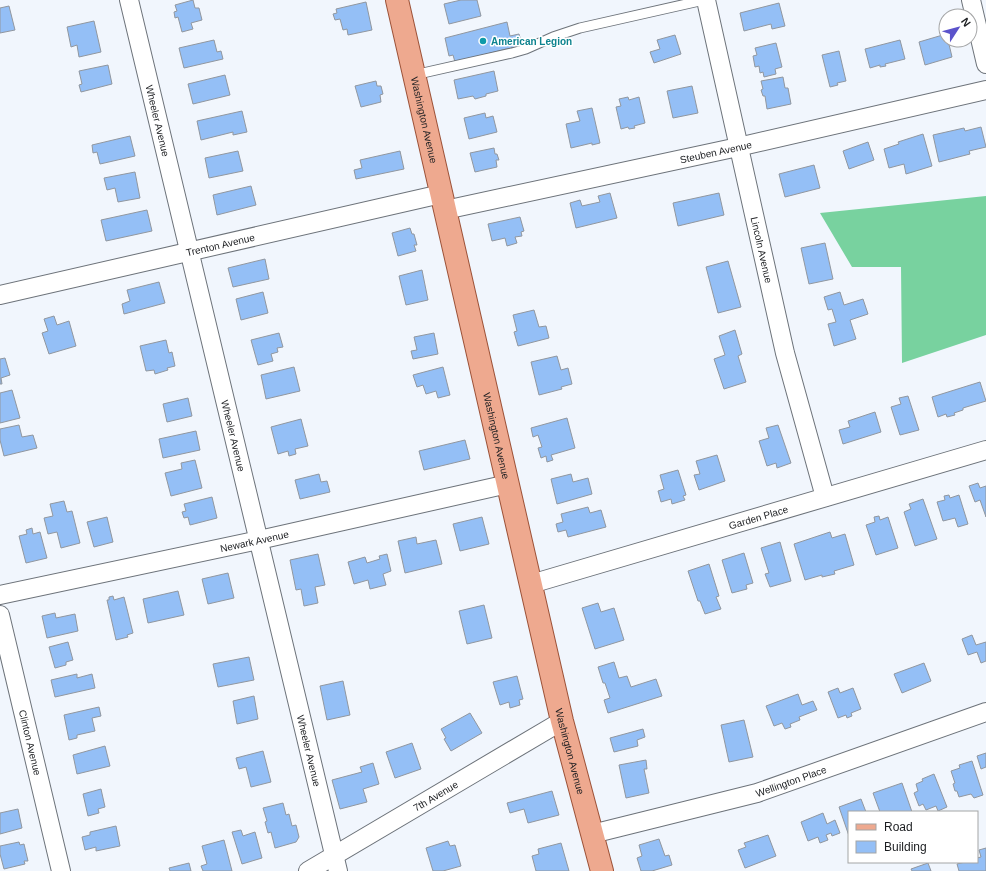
<svg xmlns="http://www.w3.org/2000/svg" width="986" height="871" font-family="Helvetica,sans-serif">
  <rect width="100%" height="100%" fill="#f1f6fd"/>
  <path fill="#78d29f" d="M986 196V335L902 363 901 267H852L820 213Z"/>
  <path fill="#94bff6" stroke="#91979f" d="M193 0 195 8H199L202 20 191 23 193 29 182 32 178 17 175 18 174 12 177 11 175 5Z
    M461 0H477L481 16 449 24 444 4Z
    M366 2 372 30 348 35 347 29 343 30 340 19 335 20 333 14 337 13 336 9Z
    M779 3 785 26 772 29 771 24 744 31 740 13Z
    M9 6 15 30 0 33V8Z
    M94 21 101 52 79 57 77 45 71 47 67 27Z
    M507 22 510 36 519 34 522 45 455 62 453 55 449 56 445 38Z
    M946 34V40H948L952 57 925 65 919 42Z
    M675 35 681 54 654 63 650 52 660 49 657 40Z
    M214 40 217 52 221 51 223 59 184 68 179 48Z
    M900 40 905 59 885 64 886 66 880 67V65L870 68 865 49Z
    M776 43 782 67 775 69 776 74 764 77 763 72 760 73 759 66 755 67 753 56 757 55 755 48Z
    M839 51 846 81 837 83 838 85 830 87 822 55Z
    M108 65 112 84 81 92 79 85 82 84 79 71Z
    M494 71 498 91 486 94V96L475 99 473 96 458 99 454 80Z
    M225 75 230 95 193 104 188 84Z
    M783 77 785 88H788L791 104 767 109 765 96H763L761 90 763 89 761 81Z
    M376 81 377 86H381L383 94 380 95 381 102 361 107 355 86Z
    M692 86 698 113 673 118 667 91Z
    M628 97 629 100 639 97 645 123 634 126 635 128 629 129 628 127 621 129 616 107 621 106 619 99Z
    M592 108 600 143 592 145V143L571 148 566 124 580 121 577 111Z
    M242 111 247 132 233 135V132L201 140 197 121Z
    M485 113 486 118 493 116 497 132 469 139 464 118Z
    M981 127 986 147 969 151 970 154 939 162 933 135 964 128 965 131Z
    M923 134 932 166 906 174 904 164 889 168 884 149 899 144 898 142Z
    M130 136 135 156 100 164 97 152 93 153 92 145Z
    M868 142 874 160 849 169 843 151Z
    M494 148 495 154H497L499 160H496L497 167 475 172 470 153Z
    M238 151 243 171 209 178 205 158Z
    M400 151 404 169 356 179 354 170 362 168 360 160Z
    M814 165 820 188 785 197 779 174Z
    M135 172 140 198 118 202 115 188 107 190 104 178Z
    M251 186 256 205 217 215 213 195Z
    M610 193 617 218 576 228 570 203 580 200 582 206 600 202 598 196Z
    M719 193 724 215 678 226 673 203Z
    M147 210 152 231 106 241 101 220Z
    M520 217 524 231 521 232 522 236 515 237 517 243 507 246 505 238 492 241 488 224Z
    M410 228 412 234H414L417 245H414L416 251 398 256 392 233Z
    M825 243 833 279 809 284 801 248Z
    M265 259 269 279 233 287 228 268Z
    M728 261 741 307 718 313 706 267Z
    M422 270 428 300 406 305 399 276Z
    M159 282 165 303 124 314 122 304 130 301 127 290Z
    M263 292 268 313 241 320 236 299Z
    M840 292 844 305 863 299 868 314 850 320 856 339 834 346 828 324 836 322 832 309 828 310 824 297Z
    M534 310 539 327 546 326 549 338 518 346 514 332 517 331 513 315Z
    M54 316 57 325 69 321 76 346 49 354 42 333 48 331 44 319Z
    M735 330 742 354 738 356 746 382 724 389 714 359 725 355 719 336Z
    M279 333 283 347 277 348 278 352 271 354 273 361 258 365 251 340Z
    M434 333 438 354 413 359 411 351 417 350 414 337Z
    M166 340 169 353 172 352 175 366 167 368 168 370 155 374 154 370 146 371 140 346Z
    M557 356 561 370 568 368 572 384 561 387 562 389 539 395 531 362Z
    M5 358 10 375 1 378 2 384H0V359Z
    M294 367 300 391 266 399 261 375Z
    M443 367 450 395 438 398 436 391 426 394 423 385 417 387 413 375Z
    M980 382 986 401 963 408V410L954 413 955 415 947 417 946 414 938 417 932 397Z
    M12 390 20 418 0 423V393Z
    M908 396 919 430 900 435 891 407 901 404 899 398Z
    M188 398 192 416 167 422 163 404Z
    M875 412 881 432 843 444 839 430 850 427 848 421Z
    M567 418 575 448 551 455 553 460 547 462 546 456 541 458 538 448 542 447 538 435 533 437 531 428Z
    M301 419 308 446 295 449 296 454 289 456 288 451 278 454 271 427Z
    M19 425 22 437 33 435 37 448 4 456 0 440V429Z
    M778 425 791 463 777 468 776 463 767 466 759 441 769 438 766 428Z
    M196 431 200 450 163 458 159 439Z
    M465 440 470 459 424 470 419 451Z
    M717 455 725 481 699 490 694 475 700 474 696 461Z
    M195 460 202 488 171 496 165 473 182 469 181 463Z
    M678 470 686 495 683 496 685 500 672 504 671 499 661 502 658 491 664 489 660 475Z
    M319 474 321 482 327 481 330 492 300 499 295 480Z
    M571 474 573 482 588 478 592 494 557 504 551 479Z
    M978 483 980 488 986 486V517L980 500 975 502 969 486Z
    M949 495 950 498 959 495 968 524 958 527 955 518 943 521 937 502 945 500 944 496Z
    M212 497 217 518 190 525 188 517 184 518 182 512 186 511 184 504Z
    M923 499 937 539 915 546 904 512 911 509 909 504Z
    M64 501 67 512 72 511 80 543 61 548 57 532 48 534 44 518 53 516 50 504Z
    M588 507 590 513 601 510 606 527 568 537 566 530 558 532 556 524 563 522 561 514Z
    M879 516 880 520 888 517 898 548 876 555 866 525 875 522 874 517Z
    M107 517 113 542 94 547 87 522Z
    M482 517 489 544 460 551 453 524Z
    M32 528 33 534 40 532 47 558 26 563 19 536 27 534 26 530Z
    M830 532 832 538 845 534 854 565 834 571 835 574 822 577V575L805 580 794 544Z
    M416 537 417 544 436 540 442 564 405 573 398 541Z
    M780 542 791 581 770 587 765 574 769 573 761 548Z
    M744 553 753 583 746 585 747 589 732 593 722 560Z
    M318 554 325 585 315 587 318 603 304 606 301 589 296 590 290 560Z
    M387 554 391 571 383 574 386 585 370 589 368 580 354 584 348 562 365 557 367 563 380 559 379 556Z
    M709 564 719 596 716 597 721 609 705 614 700 601H698L688 571Z
    M228 573 234 598 208 604 202 579Z
    M178 591 184 615 148 623 143 599Z
    M113 596 114 600 124 597 133 633 127 635 128 637 116 640 107 600H109V597Z
    M598 603 601 612 614 608 624 640 595 649 582 608Z
    M484 605 492 638 467 644 459 611Z
    M55 613 56 618 75 614 78 631 47 638 42 616Z
    M972 635 976 645 986 642V661L981 663 977 652 968 655 962 639Z
    M68 642 73 660 66 662V665L55 668 49 647Z
    M249 657 254 680 218 687 213 664Z
    M614 662 619 678 627 676 631 687 656 679 662 696 608 713 604 700 610 698 605 683H603L598 667Z
    M924 663 931 681 902 693 894 674Z
    M77 674V678L92 674 95 688 55 697 51 680Z
    M517 676 523 699 519 700 520 705 510 708 509 702 500 705 493 682Z
    M343 681 350 715 327 720 320 686Z
    M838 688 840 693 853 688 861 709 851 713 852 716 847 718 846 715 838 718 828 692Z
    M798 694 802 705 813 701 817 710 799 717 800 720 790 724 791 727 785 729 782 723 774 726 766 706Z
    M254 696 258 719 237 724 233 701Z
    M99 707 101 716 92 718 95 731 77 735V738L69 740 64 715Z
    M470 713 482 733 451 751 444 739 446 738 441 729Z
    M744 720 753 757 729 762 721 725Z
    M643 729 645 737 637 740 638 746 614 752 610 738Z
    M412 743 421 769 395 778 386 752Z
    M105 746 110 766 77 774 73 755Z
    M263 751 271 782 251 787 246 767 239 769 236 758Z
    M986 753V767L981 769 977 756Z
    M646 760 647 769H644L649 793 626 798 619 765Z
    M972 761 983 795 974 798 971 794 959 797 957 791H955L953 784 955 783 951 771 960 768 959 765Z
    M373 763 379 784 363 789 367 802 340 809 332 780 362 772 360 767Z
    M934 774 947 807 938 811 936 806 926 810 923 804 919 806 914 793 918 791 916 784 923 781 922 779Z
    M902 783 912 812H880L873 793Z
    M101 789 105 807 98 809 99 813 88 816 83 794Z
    M552 791 559 815 528 823 524 809 510 813 507 803Z
    M861 799 866 812H849V836L839 807Z
    M283 803 286 815 289 814 292 826 296 825 299 837 296 842 275 848 271 832 268 833 265 822 267 821 263 808Z
    M18 809 22 828 0 834V813Z
    M823 813 827 824 835 820 840 833 832 836 831 833 826 835 828 840 820 843 818 837 808 841 801 822Z
    M116 826 120 846 96 851V847L85 850 82 837 90 835V832Z
    M241 830 243 836 255 832 262 858 242 864 232 832Z
    M768 835 776 856 745 868 738 850 746 847 744 843Z
    M659 839 665 856 669 855 672 865 652 871H641L637 858 642 856 639 845Z
    M224 840 232 871H203L201 866 207 864 202 846Z
    M448 841 450 846 455 845 461 866 443 871H433L426 848Z
    M19 842 20 845 24 844 28 861H24L25 864 4 869 0 854V846Z
    M561 843 569 871H536L532 856 539 854 538 849Z
    M986 848V871H959L957 864 965 862H977V858L981 857 979 850Z
    M189 863 191 871H170L169 868Z
    M928 863 931 871H912L911 869Z"/>
  <g fill="none" stroke-linecap="round" stroke-linejoin="round">
    <g stroke="#6d737a" stroke-width="11">
      <path id="lane" d="M414 75 512 53 526 49 553 37 580 28 704 0"/>
    </g>
    <g stroke="#6d737a" stroke-width="20">
      <g id="street">
        <path id="s1" d="M129 0 338 871"/>
        <path id="s2" d="M706 0 785 353 825 497"/>
        <path d="M971 0 986 64"/>
        <path id="s3" d="M445 210 738 147 986 90"/>
        <path id="s4" d="M0 295 441 194"/>
        <path id="s5" d="M531 584 986 450"/>
        <path id="s6" d="M0 595 259 540 508 484"/>
        <path id="s7" d="M0 615 61 871"/>
        <path id="s8" d="M592 834 757 793 986 712"/>
        <path id="s9" d="M308 871 562 721"/>
      </g>
    </g>
    <g stroke="#9c5238" stroke-width="24">
      <g id="primary">
        <path id="s10" d="M397 0 562 721 602 871"/>
      </g>
    </g>
    <use href="#lane" stroke="#fff" stroke-width="9"/>
    <use href="#street" stroke="#fff" stroke-width="18"/>
    <use href="#primary" stroke="#eea98f" stroke-width="22"/>
  </g>
  <circle fill="#0f9aa8" stroke="#fff" stroke-width="1.5" cx="483" cy="41" r="4"/>
  <g text-anchor="middle" dominant-baseline="central" stroke-width="3" stroke-linejoin="round" paint-order="stroke">
    <g font-size="10" font-weight="bold" fill="#0d838f" stroke="#fff" text-anchor="start">
      <text x="491" y="41">American Legion</text>
    </g>
    <g font-size="10" fill="#1b1d20" stroke="#fff">
      <text stroke="none"><textPath href="#s1" startOffset="124">Wheeler Avenue</textPath></text>
      <text stroke="none"><textPath href="#s10" startOffset="123">Washington Avenue</textPath></text>
      <text stroke="none"><textPath href="#s3" startOffset="277">Steuben Avenue</textPath></text>
      <text stroke="none"><textPath href="#s4" startOffset="226">Trenton Avenue</textPath></text>
      <text stroke="none"><textPath href="#s2" startOffset="256">Lincoln Avenue</textPath></text>
      <text stroke="none"><textPath href="#s1" startOffset="448">Wheeler Avenue</textPath></text>
      <text stroke="none"><textPath href="#s10" startOffset="447">Washington Avenue</textPath></text>
      <text stroke="none"><textPath href="#s5" startOffset="237">Garden Place</textPath></text>
      <text stroke="none"><textPath href="#s6" startOffset="260">Newark Avenue</textPath></text>
      <text stroke="none"><textPath href="#s7" startOffset="131">Clinton Avenue</textPath></text>
      <text stroke="none"><textPath href="#s1" startOffset="772">Wheeler Avenue</textPath></text>
      <text stroke="none"><textPath href="#s10" startOffset="771">Washington Avenue</textPath></text>
      <text stroke="none"><textPath href="#s8" startOffset="206">Wellington Place</textPath></text>
      <text stroke="none"><textPath href="#s9" startOffset="148">7th Avenue</textPath></text>
    </g>
  </g>
  <rect x="848" y="811" width="130" height="52" fill="#ffffff" stroke="#a4a5a6"/>
  <rect x="856" y="824" width="20" height="6" fill="#eea98f" stroke="#a4a5a6"/>
  <text x="884" y="831" font-size="12" fill="#1b1d20">Road</text>
  <rect x="856" y="841" width="20" height="12" fill="#94bff6" stroke="#a4a5a6"/>
  <text x="884" y="851" font-size="12" fill="#1b1d20">Building</text>
  <g transform="translate(958 28) rotate(54)"><circle r="19" fill="#ffffff" stroke="#a4a5a6"/>
  <path d="M0-3L7 15L0 10L-7 15Z" fill="#5b53cb"/>
  <text y="-6" font-size="11" font-weight="bold" text-anchor="middle" fill="#1b1d20">N</text>
  </g>
</svg>
